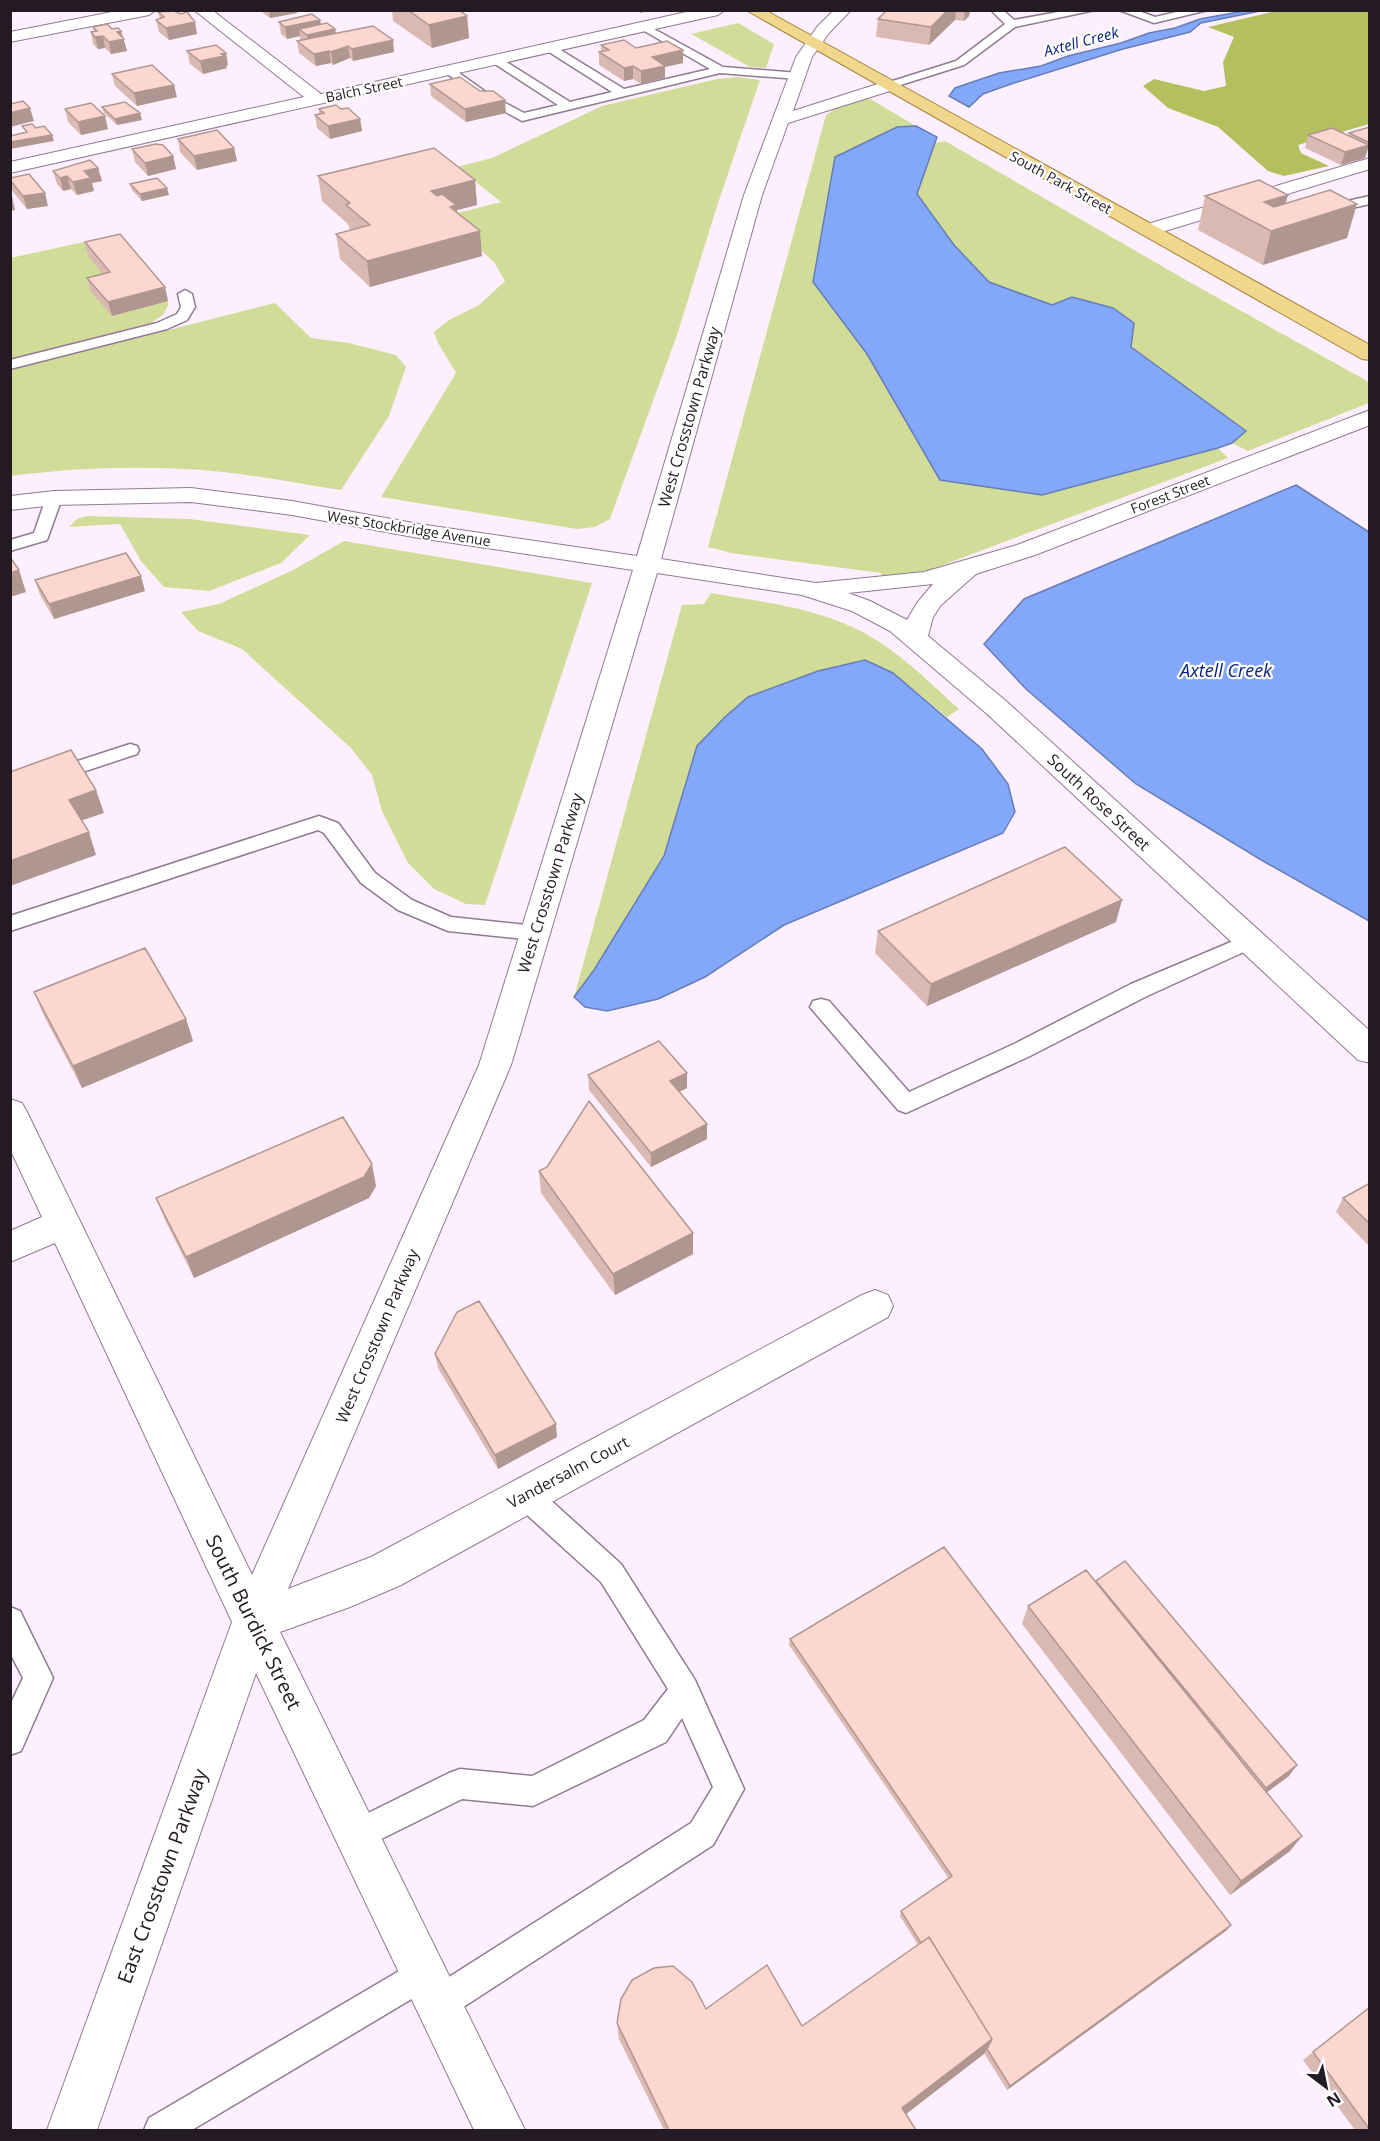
<svg xmlns="http://www.w3.org/2000/svg" width="1380" height="2141" font-family="'Open Sans',sans-serif">
  <rect width="100%" height="100%" fill="#feefff"/>
  <path fill="#d2dc99" d="M738 23 774 44 766 68 750 67 691 34Z
    M738 77 760 80 718 203 677 335 610 519 595 527 577 529 381 497 456 373 438 343 434 332 449 320 479 305 505 281 494 262 461 233 454 214 501 202 457 167 492 158 602 106 717 79Z
    M867 97 916 126 897 127 813 282 867 354 1172 461 1218 448 1228 458 919 574 882 579 881 573 731 553 708 547 826 115 838 107Z
    M945 141 1193 284 1369 382V403L1248 451 1232 443 1246 431 1131 347 1134 323 1113 308 1072 297 1052 305 989 282 954 245 916 193 934 143Z
    M112 236V316L168 301V306L163 315 151 323 11 359 10 258Z
    M275 303 311 338 349 343 396 355 406 367 389 416 341 490C302 484 262 476 223 472 152 465 81 467 11 476V370Z
    M87 516 190 519 310 535 281 563 209 591 164 587 141 561 120 524 69 527 77 519Z
    M344 541 592 583 485 905 466 904 434 889 408 863 382 811 372 775 351 748 242 649 198 631 181 612 219 604 293 570Z
    M711 593C769 603 828 609 878 641 908 660 933 686 959 709L947 717 893 673 839 665 748 697 725 717 697 746 664 856 594 970 574 997 682 605 704 604Z"/>
  <path fill="#b4bf5d" d="M1276 11H1369V124L1298 145 1301 153 1329 166 1284 176 1268 171 1218 127 1168 108 1143 86 1154 79 1204 91 1226 86 1223 62 1234 37 1208 27Z"/>
  <path fill="#83a8f9" stroke="#667db9" stroke-width="1.5" d="M1244 11H1260L1201 23 1190 32 1123 49 1011 84 983 94 969 107 949 96 955 88 999 73 1041 66 1068 56 1121 43 1149 33 1175 28 1200 19Z
    M916 126 937 137 917 194 954 245 989 282 1052 305 1072 297 1113 308 1134 323 1131 347 1246 431 1232 443 1218 448 1042 495 940 480 867 354 813 282 835 157 897 127Z
    M1296 485 1369 532V921L1263 861 1136 784 1026 689 984 644 1024 599Z
    M865 660 893 673 982 749 1008 784 1015 812 1003 833 784 925 705 977 658 999 607 1011 585 1007 574 997 594 970 664 856 697 746 725 717 748 697 818 671Z"/>
  <g fill="none" stroke-linecap="round" stroke-linejoin="round">
    <g stroke="#907a91" stroke-width="3">
      <path id="lane" d="M991 10H1003L1014 20 1069 10H1095L1015 27 964 65 891 88H883V84L956 61 1005 24Z
        M1119 10H1136L1155 17 1185 10H1208L1154 23Z
        M645 24 723 67 798 73 804 76 798 79 720 73 522 121 482 99 442 70 444 68H452L490 95 524 113 558 105 492 62V58H500L570 102 612 92 546 50V46H554L624 89 710 69 641 29 640 27Z
        M1370 196V204L1329 213 1323 209 1324 206Z
        M185 290 192 294 195 307 187 320 167 329 10 369V360L157 323 177 314 181 307 178 294Z
        M54 493 62 498 47 540 10 551V540L34 533 46 498Z
        M130 744 137 746 139 750 137 754 10 796V783Z
        M319 816 338 823 375 873 412 900 451 917 535 926 542 928 545 933 542 938 535 940 448 931 398 910 361 883 324 833 318 830 10 931V916Z
        M1250 934 1257 936 1261 941 1257 946 1147 996 1030 1056 906 1113 898 1110 810 1007 813 1001 821 999 829 1001 909 1092 1014 1044 1131 984Z
        M525 1483 535 1486 621 1564 695 1680 744 1789 713 1845 451 2015 439 2019 427 2015 423 2003 427 1991 691 1823 713 1787 682 1718 666 1742 533 1806 462 1799 357 1851 346 1846 341 1835 346 1824 449 1773 460 1769 532 1776 644 1720 668 1689 601 1582 515 1504 511 1495 515 1486Z
        M10 1607 20 1611 53 1678 21 1751 10 1755V1705L23 1678 10 1653Z
        M423 1957 435 1961 439 1973 435 1985 192 2130H144L149 2118Z"/>
    </g>
    <g stroke="#907a91" stroke-width="2">
      <path id="street" d="M122 10H156L149 15 10 42V32Z
        M194 10H212L321 94 695 10H725L718 15 10 173V162L304 97Z
        M834 10H851L829 33 812 57 793 111 887 81 895 86 893 90 788 123 762 195 661 559 816 583 924 572 1017 545 1370 410V425L1035 555 976 574 941 605 933 617 928 636 1006 701 1370 1031V1063L1358 1060 986 713 890 631 852 611 802 595 657 573 511 1065 288 1589 371 1557 862 1295 875 1290 888 1295 893 1306 888 1317 401 1585 350 1607 280 1632 525 2130H474L256 1673 97 2130H47L232 1622 55 1243 10 1262V1231L42 1217 10 1149V1099L22 1103 27 1112 252 1575 479 1065 633 570 419 538 292 515 191 502 54 505 10 510V496L54 491 191 488 292 501 419 524 637 556 744 195 796 57 817 27ZM933 584 917 603 907 620 870 601 848 593Z
        M1370 158V169L1155 234H1141L1138 230 1141 226Z"/>
    </g>
    <g stroke="#a38237" stroke-width="2">
      <path id="primary" d="M746 10H765L1370 345V360L1362 359Z"/>
    </g>
    <use href="#lane" fill="#fff" fill-rule="evenodd"/>
    <use href="#street" fill="#fff" fill-rule="evenodd"/>
    <use href="#primary" fill="#f1d68e" fill-rule="evenodd"/>
  </g>
  <path fill="#d9b9b2" d="M259 10H296L297 13 270 18Z
    M392 10H459L467 16 469 38 432 48 393 21Z
    M887 10H970L969 16 964 21 955 20 929 45 876 37 878 19Z
    M158 12 197 34 169 40 159 32 156 20 160 19Z
    M320 20 321 24 335 29 336 33 394 52 353 61 350 58 333 65 331 63 316 66 299 53 297 41 300 40V36L287 39 281 34 279 22Z
    M93 27 112 29 121 31 127 51 111 54 105 48 98 49 93 44 91 32 94 31Z
    M601 45 683 50V63L665 67V78L641 84 633 79 624 81 599 65V52H601Z
    M187 51 228 65 226 66 227 68 203 74 190 64Z
    M112 74 177 97 137 106 115 86Z
    M430 84 506 113 466 122 431 96Z
    M102 107 140 113 142 120 117 125 104 113Z
    M65 109 108 129 81 135 68 122Z
    M319 109H341L360 119 362 131 330 139 317 128 315 115 319 114Z
    M1370 127V150L1368 149 1365 158 1341 165 1305 148 1308 135H1349V133Z
    M178 139 234 148 237 161 197 170 180 152Z
    M132 149 173 156 176 169 148 176 135 162Z
    M98 168 102 181 92 183 94 191 77 195 71 189 63 191 57 184 53 171Z
    M318 176 475 180 477 205 457 210V212L482 256 370 287 340 259 336 234 350 230 348 224 322 201Z
    M10 178 48 206 27 209 13 192 10 184Z
    M130 184 169 195 142 201 132 190Z
    M1205 196 1285 204 1347 238 1263 265 1198 230Z
    M85 242 165 287 168 301 112 316 91 292 87 278 103 274 88 256Z
    M35 580 145 591 54 619 40 595Z
    M1116 922 927 1006 875 953 878 931Z
    M34 992 186 1019 193 1041 82 1088 43 1014Z
    M687 1073V1088L679 1092 707 1139 651 1167 589 1090 588 1075Z
    M547 1167 693 1254 615 1295 541 1193 539 1171Z
    M1370 1183V1245L1369 1246 1336 1212 1343 1198Z
    M376 1186 369 1198 194 1278 165 1220 156 1198Z
    M435 1354 557 1437 498 1469 438 1368Z
    M1096 1581 1289 1776 1266 1793 1302 1836 1290 1851 1230 1895 1022 1624 1028 1606Z
    M790 1639 1227 1930 1007 2090 984 2053 906 2114 916 2130H664L619 2039 617 2023 706 2009 802 2026 918 1945 900 1916 901 1911 949 1879 789 1645Z
    M1313 2052 1370 2130H1355L1303 2060Z"/>
  <path fill="#b09691" d="M269 10H296L297 13 270 18Z
    M640 10H653L640 13Z
    M948 10H956L955 20 929 45 931 27Z
    M965 10H970L969 16 964 21Z
    M467 16 469 38 432 48 429 25Z
    M320 20 322 32 335 29 337 41 309 47 307 35 299 29 300 36 287 39 285 27Z
    M195 22 197 34 169 40 166 28Z
    M121 31 127 51 111 54 109 42 117 32Z
    M103 36 105 48 98 49 95 37Z
    M393 40 394 52 353 61 352 49Z
    M348 46 350 58 333 65 331 52Z
    M683 50V63L665 67V78L641 84V71L652 57Z
    M329 51 331 63 316 66 314 54Z
    M226 53 228 65 226 66 227 68 203 74 200 61Z
    M633 66V79L624 81V68Z
    M174 85 177 97 137 106 134 93Z
    M505 100 506 113 466 122 465 109Z
    M30 108 34 121 10 127V113Z
    M140 113 142 120 117 125 115 119Z
    M105 116 108 129 81 135 78 122Z
    M360 119 362 131 330 139 328 126Z
    M52 135 54 141 10 149V142Z
    M1369 145 1365 158 1341 165 1345 152Z
    M234 148 237 161 197 170 194 156Z
    M173 156 176 169 148 176 145 163Z
    M98 168 102 181 92 183 94 191 77 195 73 182 84 171Z
    M67 176 71 189 63 191 60 178Z
    M475 180 477 205 457 210 459 230 431 191Z
    M167 188 169 195 142 201 140 194Z
    M45 193 48 206 27 209 23 196Z
    M1288 195 1279 228 1357 204 1347 238 1263 265 1271 231 1264 202Z
    M12 196 15 210 10 211V197Z
    M480 231 482 256 370 287 367 261Z
    M165 287 168 301 112 316 108 302Z
    M19 570 26 592 10 597V573Z
    M141 576 145 591 54 619 49 604Z
    M96 790 104 813 77 822 69 800Z
    M89 832 96 855 10 886V861Z
    M1122 900 1116 922 927 1006 931 984Z
    M186 1019 193 1041 82 1088 73 1066Z
    M687 1073V1088L670 1096V1081Z
    M707 1124V1139L651 1167V1153Z
    M372 1164 376 1186 369 1198 194 1278 186 1257Z
    M693 1233V1254L615 1295 613 1274Z
    M556 1424 557 1437 498 1469 495 1455Z
    M1297 1765 1289 1776 1258 1799 1266 1788Z
    M1302 1836 1290 1851 1230 1895 1241 1881Z
    M1231 1925 1227 1930 1007 2090 1010 2086Z
    M992 2039 984 2054 897 2121 902 2108Z"/>
  <path fill="#fcd7cf" stroke="#b09691" stroke-width="1.5" d="M408 10H459L467 16 429 25Z
    M887 10H948L931 27 878 19Z
    M174 11 181 14 187 12 195 22 166 28 156 20 164 17 158 12Z
    M312 14 320 20 285 27 279 22Z
    M327 23 335 29 307 35 299 29Z
    M107 24 112 29 118 28 121 31 117 32 124 39 109 42 103 36 95 37 91 32 97 31 93 27Z
    M373 26 393 40 352 49 348 46 331 52 329 51 314 54 297 41Z
    M624 40 636 48 667 41 683 50 652 57 665 66 641 71 633 66 624 68 599 52 609 50 601 45Z
    M216 45 226 53 221 54 224 56 200 61 187 51Z
    M152 65 174 85 134 93 112 74Z
    M460 77 480 91H493L505 100 465 109 430 84Z
    M23 101 30 108 10 113V104Z
    M125 102 140 113 115 119 102 107Z
    M91 103 105 116 78 122 65 109Z
    M336 105 341 109 348 108 360 119 328 126 315 115 324 113 319 109Z
    M32 124 36 128 44 126 52 135 10 142V136L27 132 22 126Z
    M1370 127V143L1349 133Z
    M1332 128 1369 145 1345 152 1308 135Z
    M217 130 234 148 194 156 178 139Z
    M156 144 163 145 173 156 145 163 132 149Z
    M434 148 475 180 431 191 437 196 442 194 456 205 450 207 480 231 367 261 336 234 370 225 346 205 350 203 318 176Z
    M90 160 98 168 84 171 91 178 73 182 67 176 60 178 53 171Z
    M29 174 45 193 23 196 10 180V178Z
    M157 178 167 188 140 194 130 184Z
    M1259 180 1288 195 1264 202 1274 207 1330 190 1357 204 1271 231 1205 196Z
    M120 234 165 287 108 302 87 278 110 272 85 242Z
    M126 553 141 576 49 604 35 580Z
    M10 557 19 570 10 573Z
    M71 750 96 790 69 800 89 832 10 861V772Z
    M1065 847 1122 900 931 984 878 931Z
    M145 948 186 1019 73 1066 34 992Z
    M659 1041 687 1073 670 1081 707 1124 651 1153 588 1075Z
    M589 1101 693 1233 613 1274 539 1171 547 1167Z
    M343 1117 372 1164 364 1177 186 1257 156 1198Z
    M1370 1183V1224L1343 1198Z
    M479 1301 556 1424 495 1455 435 1354 457 1312Z
    M944 1547 1231 1925 1010 2086 987 2049 992 2039 929 1937 921 1943 901 1911 952 1876 790 1639Z
    M1125 1561 1297 1765 1266 1788 1096 1581Z
    M1086 1570 1302 1836 1241 1881 1028 1606Z
    M929 1937 992 2039 902 2108 916 2130H669L617 2023 621 1999 632 1980 654 1968 673 1966 692 1982 706 2009 767 1965 802 2026Z
    M1370 2007V2130L1313 2052Z"/>
  <g text-anchor="middle" dominant-baseline="central" stroke-width="4.5" stroke-linejoin="round" paint-order="stroke">
    <g font-size="14" fill="#231a23" stroke="#fff">
      <text transform="translate(364 89) rotate(-12)">Balch Street</text>
      <text transform="translate(1061 182) rotate(29)">South Park Street</text>
      <text transform="translate(1170 494) rotate(-21)">Forest Street</text>
      <text transform="translate(409 528) rotate(9)">West Stockbridge Avenue</text>
    </g>
    <g font-size="15" font-style="italic" fill="#08237e" stroke="#fff">
      <text transform="translate(1081 41) rotate(-15)">Axtell Creek</text>
    </g>
    <g font-size="16" fill="#231a23" stroke="#fff">
      <text transform="translate(689 417) rotate(-74)">West Crosstown Parkway</text>
      <text transform="translate(1099 802) rotate(43)">South Rose Street</text>
      <text transform="translate(550 883) rotate(-73)">West Crosstown Parkway</text>
      <text transform="translate(377 1336) rotate(-67)">West Crosstown Parkway</text>
      <text transform="translate(568 1472) rotate(-28)">Vandersalm Court</text>
    </g>
    <g font-size="18" font-style="italic" fill="#08237e" stroke="#fff">
      <text x="1226" y="670">Axtell Creek</text>
    </g>
    <g font-size="20" fill="#231a23" stroke="#fff">
      <text transform="translate(254 1622) rotate(64)">South Burdick Street</text>
      <text transform="translate(162 1876) rotate(-70)">East Crosstown Parkway</text>
    </g>
  </g>
  <rect width="1380" height="2141" fill="none" stroke="#231a23" stroke-width="24"/>
  <g transform="translate(1326 2087) rotate(148)" stroke="#ffffff" stroke-width="4.5" paint-order="stroke">
  <path d="M0-4.5L10 22L0 15L-10 22Z" fill="#231a23"/>
  <text y="-9" font-size="16" font-weight="bold" text-anchor="middle" fill="#231a23">N</text>
  </g>
</svg>
